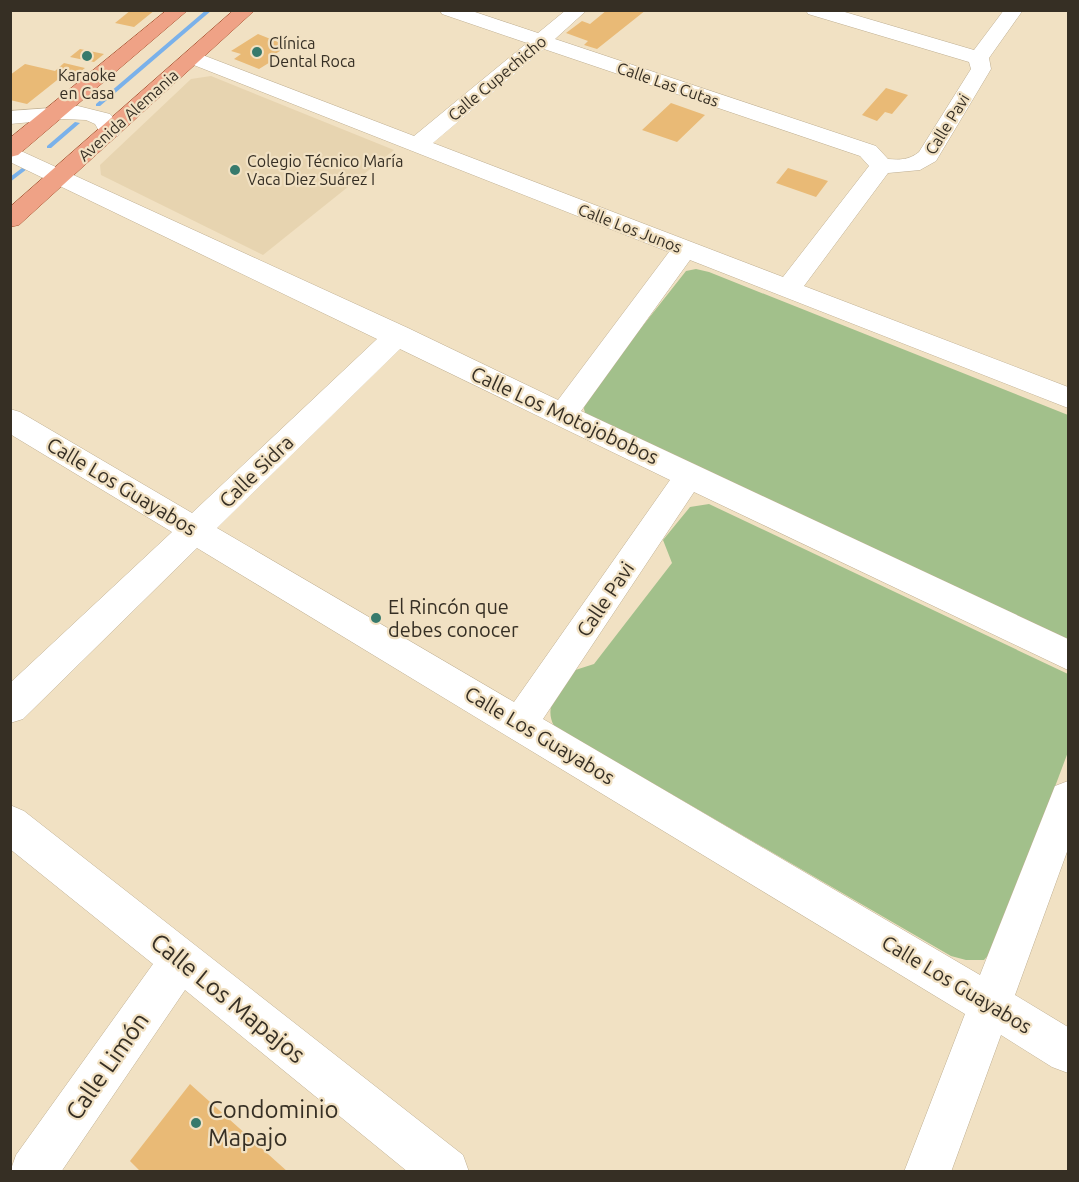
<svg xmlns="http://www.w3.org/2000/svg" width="1079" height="1182" font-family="Ubuntu,sans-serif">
  <rect width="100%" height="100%" fill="#f1e1c3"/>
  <path fill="#e7d4b0" d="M211 76 394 150 263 255 101 175 100 165 191 79Z"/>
  <path fill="#a2c08b" d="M696 269 709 272 1068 415V643L587 420 584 409 585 399 686 271Z
    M709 504 1068 674V752L994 949 984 960H966L951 956 554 726C544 708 557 691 566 673L594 664 672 563 663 540 690 507Z"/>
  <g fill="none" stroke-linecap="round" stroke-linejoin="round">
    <path fill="#7ab1ea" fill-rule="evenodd" d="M206 10H212L100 106H96V104Z
      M75 122 80 123 51 148H47V146Z
      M22 168 27 169 10 182V177Z"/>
  </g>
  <path fill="#e9ba76" d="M131 10H155L134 27 115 23Z
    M607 10H646L597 49 584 45 588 41 566 33 582 21 590 24Z
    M258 34 288 46 275 54 280 56 259 69 234 59 241 54 231 51Z
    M80 49 104 54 94 62 70 57Z
    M64 63 85 68 76 75 66 73 27 104 10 100V75L25 64 55 71Z
    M886 88 908 95 892 114 885 112 877 121 862 115Z
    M671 103 705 115 677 142 642 130Z
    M788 168 828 181 816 197 776 183Z
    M190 1084 288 1172H141L130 1161Z"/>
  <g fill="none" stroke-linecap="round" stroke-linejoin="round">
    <g stroke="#bfaf92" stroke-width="1">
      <path id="minor" d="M440 10H469L538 33 566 10H587L555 39 876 146 888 159C900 160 909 160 919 152L971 69 969 62 808 14 806 10H838L974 50 1004 10H1023L989 58 991 69 936 161 920 170 888 173 804 286 1068 387V408L690 260 581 411 1068 639V670L694 492 543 719 980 975 1055 786 1068 781V849L1015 995 1068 1027V1073L1052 1067 1001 1035 951 1172H904L965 1014 197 548 23 719 10 723V683L172 532 10 434V409L20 412 192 513 377 339 10 162V146L408 328 558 400 669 252 186 62 183 58 186 54H200L414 136 527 43 442 14ZM544 49 860 156 869 166 783 277 433 143ZM400 349 670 480 514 702 217 528Z
        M78 106 110 114 122 127 118 136 110 138 102 136 95 124 86 120 64 119 10 124V111Z
        M10 805 24 811 463 1155 469 1172H408L185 990 61 1172H10L16 1155 153 964 10 849Z"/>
    </g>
    <g stroke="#a8512f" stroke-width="1">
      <path id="major" d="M167 10H188L18 155 10 157V138Z
        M234 10H255L19 225 10 227V207Z"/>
    </g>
    <use href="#minor" fill="#fff" fill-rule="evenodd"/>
    <use href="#major" fill="#efa286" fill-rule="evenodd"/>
  </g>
  <g fill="#377a6c" stroke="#f1e1c3" stroke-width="2">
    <circle cx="257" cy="52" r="6"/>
    <circle cx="87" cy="56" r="6"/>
    <circle cx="235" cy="170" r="6"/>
    <circle cx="376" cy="618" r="6"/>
    <circle cx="196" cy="1123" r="6"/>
  </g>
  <g text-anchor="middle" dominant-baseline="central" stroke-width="4.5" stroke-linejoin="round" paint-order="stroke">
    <g font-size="16" fill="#362f24" stroke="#f1e1c3" text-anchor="start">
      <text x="269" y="43">Clínica<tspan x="269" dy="18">Dental Roca</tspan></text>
      <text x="87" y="75" text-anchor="middle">Karaoke<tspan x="87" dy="18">en Casa</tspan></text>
      <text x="247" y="161">Colegio Técnico María<tspan x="247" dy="18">Vaca Diez Suárez I</tspan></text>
    </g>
    <g font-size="16" fill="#362f24" stroke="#f1e1c3">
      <text transform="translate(497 78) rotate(-40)">Calle Cupechicho</text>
      <text transform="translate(668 84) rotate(19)">Calle Las Cutas</text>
      <text transform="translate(128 115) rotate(-42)">Avenida Alemania</text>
      <text transform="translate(947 124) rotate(-58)">Calle Pavi</text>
      <text transform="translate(630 228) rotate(21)">Calle Los Junos</text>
    </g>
    <g font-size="20" fill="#362f24" stroke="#f1e1c3">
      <text transform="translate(565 415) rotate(25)">Calle Los Motojobobos</text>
      <text transform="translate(256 471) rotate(-44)">Calle Sidra</text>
      <text transform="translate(122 486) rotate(31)">Calle Los Guayabos</text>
      <text transform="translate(605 599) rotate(-56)">Calle Pavi</text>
      <text transform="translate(540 735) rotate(31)">Calle Los Guayabos</text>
      <text transform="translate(957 984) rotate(31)">Calle Los Guayabos</text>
    </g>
    <g font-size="20" fill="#362f24" stroke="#f1e1c3" text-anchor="start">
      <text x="388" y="606">El Rincón que<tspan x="388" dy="23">debes conocer</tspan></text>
    </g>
    <g font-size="24" fill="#362f24" stroke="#f1e1c3">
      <text transform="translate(228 998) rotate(39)">Calle Los Mapajos</text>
      <text transform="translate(107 1066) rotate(-55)">Calle Limón</text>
    </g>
    <g font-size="24" fill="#362f24" stroke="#f1e1c3" text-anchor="start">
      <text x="208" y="1109">Condominio<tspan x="208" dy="28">Mapajo</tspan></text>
    </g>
  </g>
  <rect width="1079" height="1182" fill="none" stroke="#362f24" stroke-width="24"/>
</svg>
